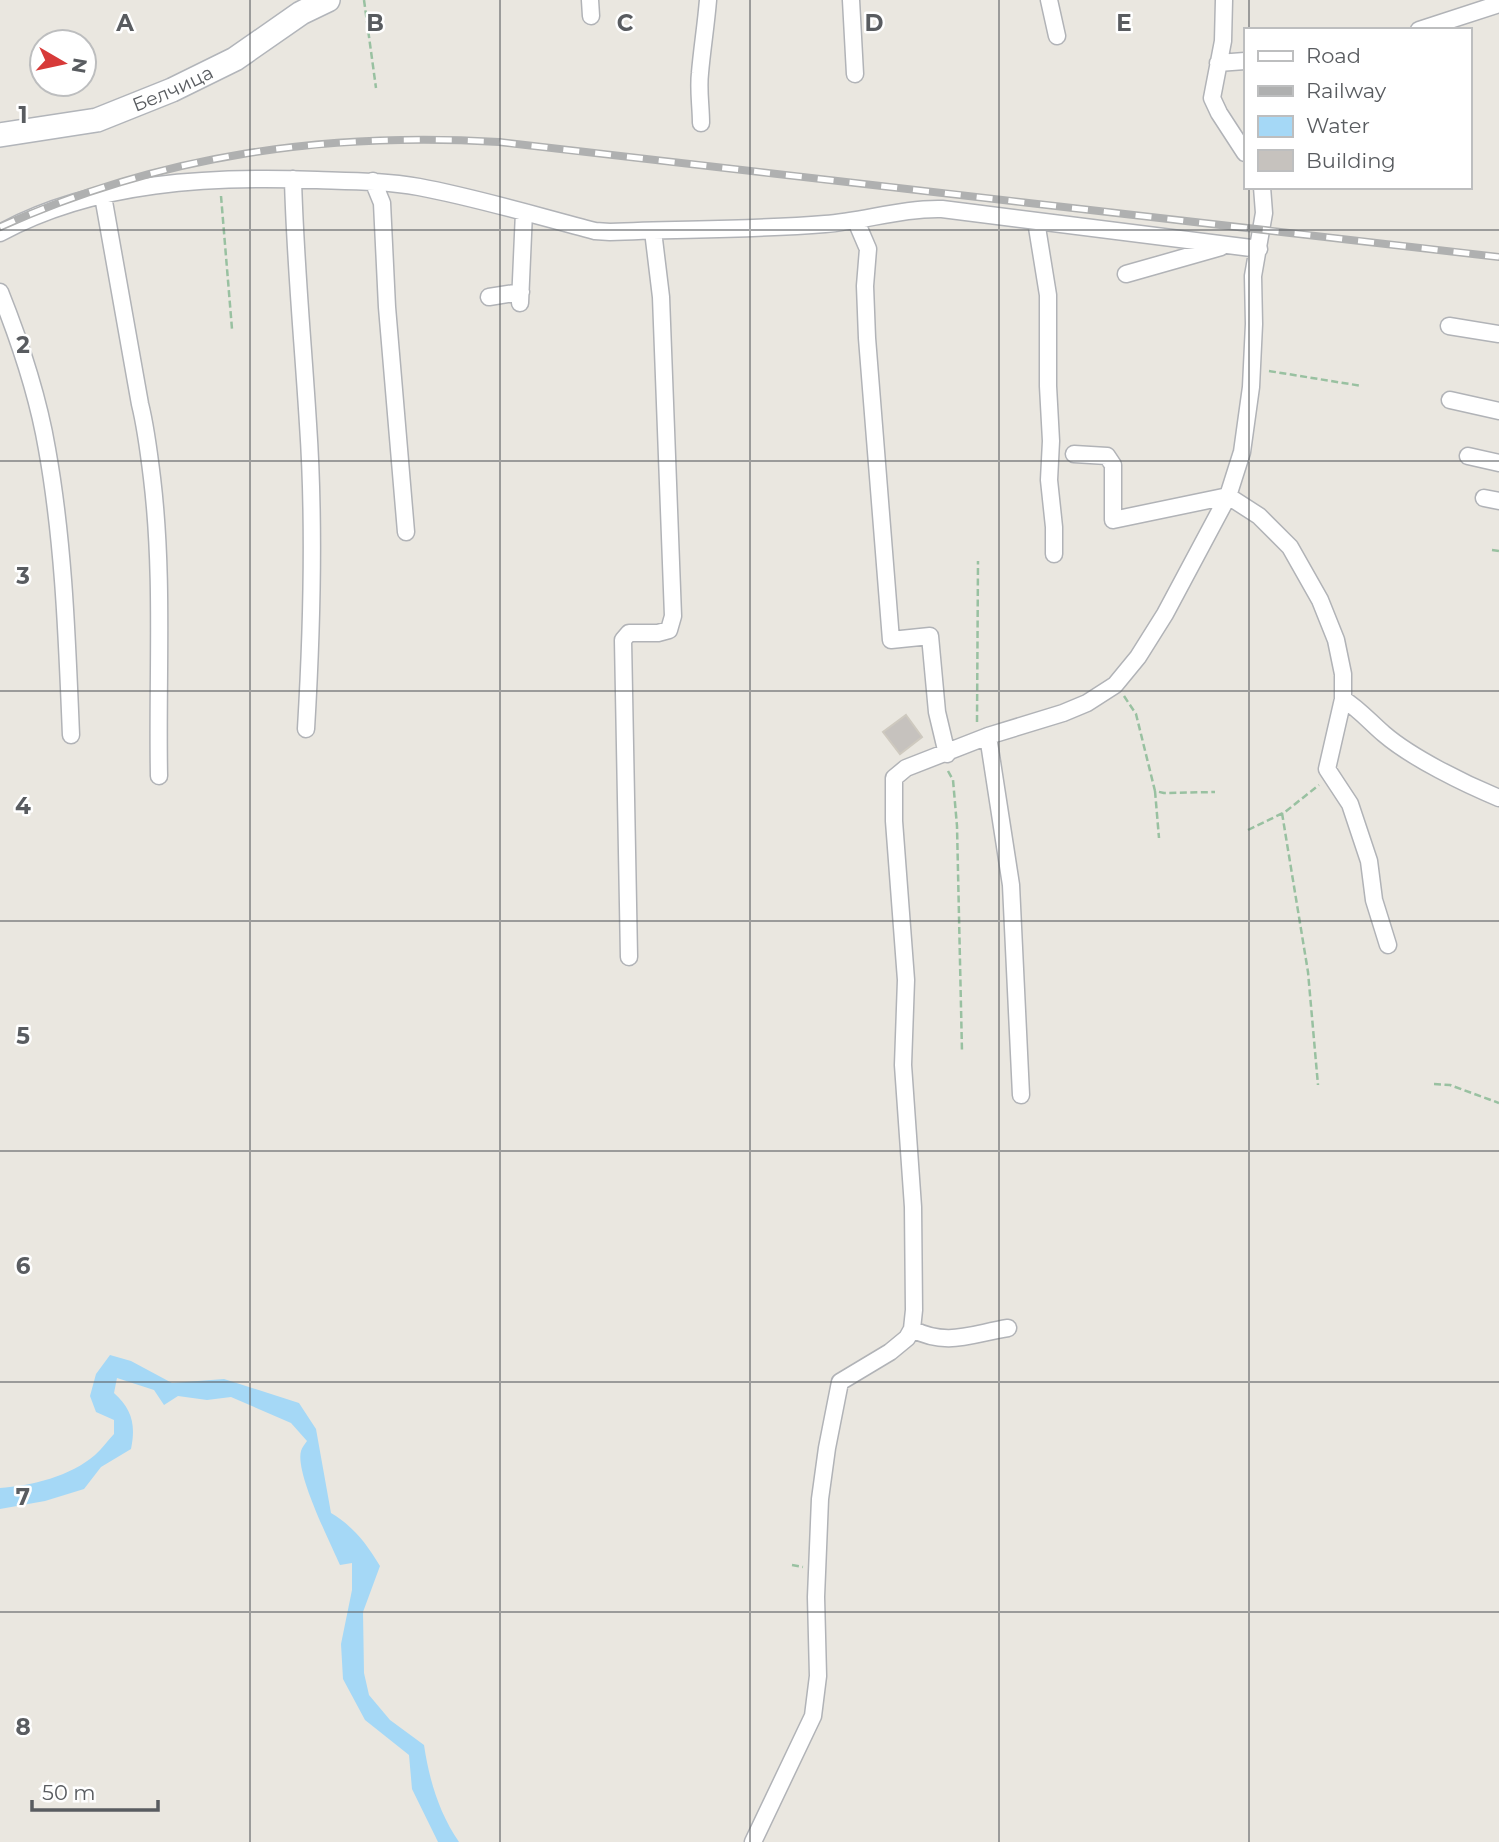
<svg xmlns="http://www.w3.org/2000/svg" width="1499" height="1842" font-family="Montserrat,sans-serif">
  <rect width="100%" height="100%" fill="#eae7e0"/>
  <path fill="#a5d8f6" d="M110 1355 131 1361 172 1383 224 1379 299 1403 316 1429 331 1513C354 1527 366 1543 380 1566L363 1612 364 1673 369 1695 390 1720 424 1745C429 1779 439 1813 459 1842H438L412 1789 409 1755 365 1720 343 1679 341 1644 352 1590V1563L340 1565C330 1542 295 1473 301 1451 302 1447 305 1444 307 1441L291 1423 231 1397 207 1400 178 1396 164 1405 154 1390 117 1378 114 1393C132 1409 136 1425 131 1449L101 1467 84 1489 45 1501 0 1509V1488C31 1486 71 1476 95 1455 102 1449 108 1440 114 1434V1420L96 1412 90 1396 96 1374Z"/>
  <path fill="#c6c2be" stroke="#cec9bf" stroke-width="2" d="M906 715 922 737 900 754 883 732Z"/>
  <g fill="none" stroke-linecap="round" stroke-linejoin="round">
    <g stroke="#b1b3b7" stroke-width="19">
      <path id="street" d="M590 0 591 16
        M851 0 855 74
        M1049 0 1057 36
        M1224 0 1223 41 1212 98 1219 113 1245 153
        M1419 30 1499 4
        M1218 63 1245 61
        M701 123C701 106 698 90 700 73 702 49 706 25 708 0
        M293 179C295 261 303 342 308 424 315 526 312 628 306 729
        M373 181 382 203 387 307 406 532
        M103 196 140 404C146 428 149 453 152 478 164 577 157 677 159 776
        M856 221 868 249 865 286 867 338 891 640 930 636 937 712 947 754
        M1036 221 1048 295V386L1051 441 1049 480 1054 527V554
        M0 233C95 181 212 176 317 180 351 181 385 181 419 187 478 198 537 216 595 231L610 232C682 229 754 230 825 224 864 221 903 208 942 209L1259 249
        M1126 274 1221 247
        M0 292C20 342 38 396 47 449 64 544 67 640 71 735
        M489 297 521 292
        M520 303 524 212
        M1449 326 1499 334
        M1450 400 1499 411
        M1074 454 1107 456 1113 465V520L1228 496 1259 516 1290 547 1320 600 1336 640 1343 674V699L1327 769 1350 804 1369 861 1374 900 1388 945
        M1468 456 1499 463
        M1484 498 1499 501
        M1343 699C1359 709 1370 722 1384 734 1412 758 1465 784 1499 798
        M988 736 1011 885 1021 1095
        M629 957 623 640 629 633H658L669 630 673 616 661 297 653 231
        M912 1329C947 1347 971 1334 1008 1328
        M753 1842 813 1716 818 1676 816 1597 820 1499 827 1448 840 1382 890 1352 907 1338 912 1329 914 1310 913 1207 903 1065 906 980 894 821V778L906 768 988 736 1063 713 1087 703 1115 685 1138 657 1165 614 1228 496 1242 452 1251 387 1254 324 1253 276 1264 213 1262 187"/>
    </g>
    <g stroke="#b2b5ba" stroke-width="26">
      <g id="secondary">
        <path id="s1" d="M0 135 97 120 172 90 235 59 301 13 328 0"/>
      </g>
    </g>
    <path stroke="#99c1a1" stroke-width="2.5" stroke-dasharray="7 3.5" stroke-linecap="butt" d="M364 0 376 88
      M221 196 232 329
      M1269 371 1362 386
      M1492 550 1499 551
      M1124 696 1136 714 1155 791 1164 793 1215 792
      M977 722 978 561
      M948 771 953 780 957 826 962 1052
      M1155 791 1159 838
      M1282 813 1308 972 1318 1085
      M1248 830 1285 812 1319 785
      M1434 1084 1450 1085 1499 1103
      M792 1565 803 1567"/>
    <use href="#street" stroke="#fff" stroke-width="16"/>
    <use href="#secondary" stroke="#fff" stroke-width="23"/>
    <g stroke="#afb0b0" stroke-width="8">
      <path id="rail" d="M0 227C160 155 325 132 499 142L1499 257"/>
    </g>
    <use href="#rail" stroke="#fff" stroke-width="5" stroke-dasharray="16" stroke-linecap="butt"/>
  </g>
  <path fill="none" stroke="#595c60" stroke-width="2" stroke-opacity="0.55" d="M250 0V1842M500 0V1842M750 0V1842M999 0V1842M1249 0V30M1249 187V1842M0 230H1499M0 461H1499M0 691H1499M0 921H1499M0 1151H1499M0 1382H1499M0 1612H1499"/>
  <g text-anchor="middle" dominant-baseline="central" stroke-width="5" stroke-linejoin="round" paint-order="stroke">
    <g font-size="19" fill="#595c60" stroke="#fff">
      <text stroke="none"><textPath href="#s1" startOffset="180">Белчица</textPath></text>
    </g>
  </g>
  <g font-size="23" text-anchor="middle" font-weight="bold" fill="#595c60" stroke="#fff" stroke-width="5" stroke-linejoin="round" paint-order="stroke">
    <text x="125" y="31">A</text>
    <text x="375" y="31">B</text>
    <text x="625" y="31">C</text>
    <text x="874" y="31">D</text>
    <text x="1124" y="31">E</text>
    <text x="23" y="123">1</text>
    <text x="23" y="353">2</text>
    <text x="23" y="584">3</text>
    <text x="23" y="814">4</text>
    <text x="23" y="1044">5</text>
    <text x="23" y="1274">6</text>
    <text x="23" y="1505">7</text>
    <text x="23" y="1735">8</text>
  </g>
  <rect x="1244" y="28" width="228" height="161" fill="#ffffff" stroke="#bdbebf" stroke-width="2"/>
  <rect x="1258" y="51" width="35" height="10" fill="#ffffff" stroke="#bdbebf" stroke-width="2"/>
  <text x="1306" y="63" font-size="21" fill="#595c60">Road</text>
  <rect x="1258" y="86" width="35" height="10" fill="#afb0b0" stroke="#bdbebf" stroke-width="2"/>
  <text x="1306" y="98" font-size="21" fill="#595c60">Railway</text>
  <rect x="1258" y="116" width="35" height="21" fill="#a5d8f6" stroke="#bdbebf" stroke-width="2"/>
  <text x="1306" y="133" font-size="21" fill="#595c60">Water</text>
  <rect x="1258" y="150" width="35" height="21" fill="#c6c2be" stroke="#bdbebf" stroke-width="2"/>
  <text x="1306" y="168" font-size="21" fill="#595c60">Building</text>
  <g transform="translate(63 63) rotate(99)"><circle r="33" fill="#ffffff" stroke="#bdbebf" stroke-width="2"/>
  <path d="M0-5L12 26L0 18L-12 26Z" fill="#d73a39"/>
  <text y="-10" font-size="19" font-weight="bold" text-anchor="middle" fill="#595c60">N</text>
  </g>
  <path d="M32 1800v10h126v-10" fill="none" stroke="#595c60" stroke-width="3.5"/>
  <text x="42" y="1800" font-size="21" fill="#595c60" stroke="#ffffff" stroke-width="5" paint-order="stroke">50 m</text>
</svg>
